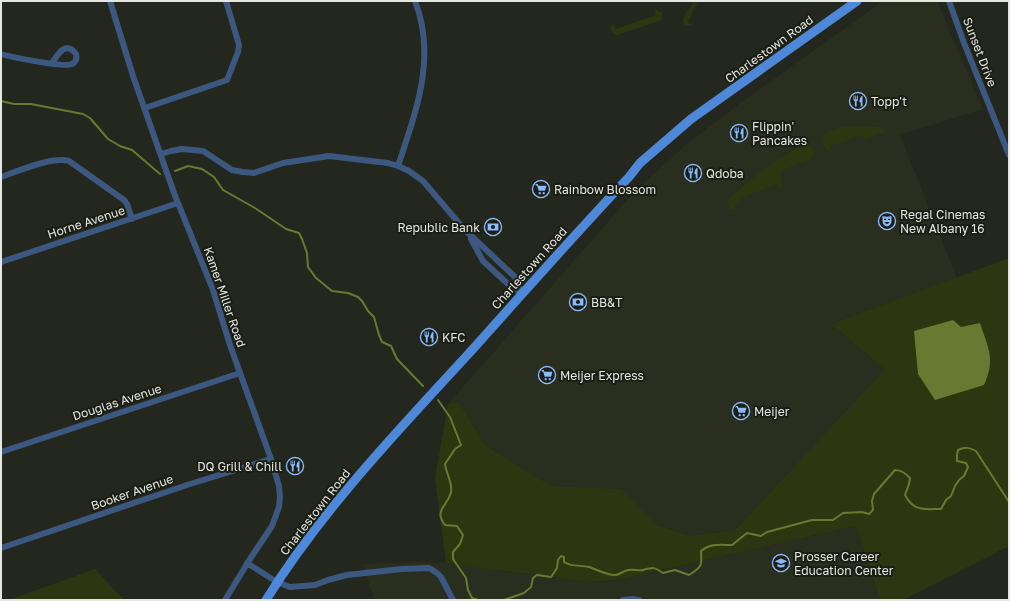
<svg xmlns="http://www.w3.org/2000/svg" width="1010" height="601" font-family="'Golos Text',sans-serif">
  <rect width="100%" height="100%" fill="#24271e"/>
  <path fill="#292e1f" d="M883 1H937L983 109 900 135 957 278 831 324 886 369 735 530 690 536 657 525 621 489 551 486 485 445 459 402 448 404 635 191 689 142 743 101Z
    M856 526 880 600H374L363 564 421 562 446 563 589 582H601L616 580Z"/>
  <path fill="#2c3610" d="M694 1H698L688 22 692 25 686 26 683 23C682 16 690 8 694 1Z
    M656 10 662 13V19L659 21 617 35 613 34 610 29 611 26 614 25 616 29 656 15 655 11Z
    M845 126 884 127 886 130 884 133 864 140 861 135 831 146 832 152 826 151 821 140 823 135 832 130Z
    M803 144C812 143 817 151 811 159L783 170 780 175 783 188H780L778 184 744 197 734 205 737 209 733 210 729 208 728 203 729 198 742 187 765 168Z
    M1009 258V546L903 600H880L856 526 616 580 589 582 446 563 435 478 448 404 459 402 485 445 551 486 621 489 657 525 690 536 735 530 885 369 831 324Z
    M95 569 124 600H9Z"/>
  <path fill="#667b31" d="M953 320 961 327 980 323C988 348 996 359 984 385L935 400 918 374 914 331Z"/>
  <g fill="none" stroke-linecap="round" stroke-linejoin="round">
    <path stroke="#667b31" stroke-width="2" d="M1 101 14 104H31L83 114 90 118 108 139 120 146 132 150 160 174
      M175 171 188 166 202 169 214 177 223 190 255 208 286 229 299 233 302 239 307 253 308 267 316 278 332 291 348 293 358 297 362 301 368 311 374 317 379 335 382 342 391 346 397 359 423 386
      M438 400 450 417 461 445 455 449 445 464C446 473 453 484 451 492 448 506 433 510 445 525L457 526 463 535 460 544 453 552V559L466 578 468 590 472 598 478 600
      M504 600 524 593 531 587 533 578 537 575 551 577 557 568 558 560 561 556 564 557V562C571 567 581 565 589 567 595 569 609 576 616 575 620 574 624 571 628 570 633 569 639 571 643 570 654 567 654 567 663 573L675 570 689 575C702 567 702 566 701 551 711 543 720 545 732 545L747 533 761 536 767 532 812 520H833L843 513 862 512 869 514 873 510 872 501 874 494 895 470C902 470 906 474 910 478L909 484 905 495C914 512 924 509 941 509L946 500 951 496 955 486 959 480 964 476 968 467 966 463 957 461V455L958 450C965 447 969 447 976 451L1009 502"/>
    <path stroke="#3c5880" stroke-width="6" d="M110 1 133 76 174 193 213 290 230 345 271 459 279 486 280 497 279 507 272 526 250 559 225 600
      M415 1C437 58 416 111 398 166L409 171 423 181 464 229 515 277 522 294
      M949 1 964 43 1009 155
      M1 54C11 57 65 68 72 64 76 62 77 58 76 54 66 40 58 54 52 63
      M145 108 227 80 238 52 239 45 226 1
      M161 154 171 151 182 149 203 151 232 170 243 172 254 173 283 163 329 156 388 163 398 166
      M1 177C18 171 53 156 69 161L124 200 127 204 132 219
      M471 239 483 261 509 285 522 294
      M1 262 178 203
      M1 452 240 373
      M1 548 187 485 271 459
      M247 563 277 582 290 587 315 585 328 580 347 575 402 569 429 568 437 573 441 577 453 600
      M623 600 632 599 639 600"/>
    <path stroke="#4d88d9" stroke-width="9" d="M266 600C323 508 399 430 472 350 524 292 575 234 629 177L640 163 691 119 857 1"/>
  </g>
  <defs>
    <g id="restaurant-ring" transform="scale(0.9)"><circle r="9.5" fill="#1b1e14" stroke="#8abafc" stroke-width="1.5"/><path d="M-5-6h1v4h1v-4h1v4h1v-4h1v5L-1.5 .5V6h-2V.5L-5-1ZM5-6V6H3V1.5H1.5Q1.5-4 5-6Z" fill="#8abafc"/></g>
    <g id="supermarket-ring" transform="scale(0.9)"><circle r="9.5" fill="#1b1e14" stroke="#8abafc" stroke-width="1.5"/><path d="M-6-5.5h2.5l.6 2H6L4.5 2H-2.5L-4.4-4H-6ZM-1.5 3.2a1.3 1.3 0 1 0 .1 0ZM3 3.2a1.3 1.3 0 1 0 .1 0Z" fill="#8abafc"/></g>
    <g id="theatre-ring" transform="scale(0.9)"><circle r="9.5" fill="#1b1e14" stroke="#8abafc" stroke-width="1.5"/><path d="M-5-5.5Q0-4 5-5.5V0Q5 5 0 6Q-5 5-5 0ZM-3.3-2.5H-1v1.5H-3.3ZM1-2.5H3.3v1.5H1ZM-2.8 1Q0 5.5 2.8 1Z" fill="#8abafc"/></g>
    <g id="bank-ring" transform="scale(0.9)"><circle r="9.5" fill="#1b1e14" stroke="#8abafc" stroke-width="1.5"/><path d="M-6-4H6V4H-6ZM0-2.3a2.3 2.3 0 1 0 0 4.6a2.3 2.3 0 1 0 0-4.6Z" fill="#8abafc"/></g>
    <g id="school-ring" transform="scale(0.9)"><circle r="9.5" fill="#1b1e14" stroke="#8abafc" stroke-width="1.5"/><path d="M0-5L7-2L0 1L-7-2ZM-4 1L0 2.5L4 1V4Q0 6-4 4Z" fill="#8abafc"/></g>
  </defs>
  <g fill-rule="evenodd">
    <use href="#restaurant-ring" x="858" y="101"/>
    <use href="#restaurant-ring" x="739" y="133"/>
    <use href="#restaurant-ring" x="693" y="173"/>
    <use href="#supermarket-ring" x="541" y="189"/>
    <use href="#theatre-ring" x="887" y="221"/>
    <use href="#bank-ring" x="493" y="227"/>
    <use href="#bank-ring" x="578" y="302"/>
    <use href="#restaurant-ring" x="429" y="337"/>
    <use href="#supermarket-ring" x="547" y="375"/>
    <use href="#supermarket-ring" x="741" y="411"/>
    <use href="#restaurant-ring" x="295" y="466"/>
    <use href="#school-ring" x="781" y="563"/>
  </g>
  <g text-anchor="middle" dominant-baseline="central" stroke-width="4" stroke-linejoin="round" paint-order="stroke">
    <g font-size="12" fill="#e5e7e1" stroke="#1b1e14">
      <text transform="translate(769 49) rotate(-36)">Charlestown Road</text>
      <text transform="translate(980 52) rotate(69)">Sunset Drive</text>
      <text transform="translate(86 222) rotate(-18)">Horne Avenue</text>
      <text transform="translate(529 268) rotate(-48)">Charlestown Road</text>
      <text transform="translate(225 297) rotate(71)">Kamer Miller Road</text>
      <text transform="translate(117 402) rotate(-18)">Douglas Avenue</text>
      <text transform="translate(132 492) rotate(-19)">Booker Avenue</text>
      <text transform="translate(315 512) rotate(-52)">Charlestown Road</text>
    </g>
    <g font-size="12" fill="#e5e7e1" stroke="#1b1e14" text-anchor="start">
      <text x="871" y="101">Topp't</text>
      <text x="752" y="126">Flippin'<tspan x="752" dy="14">Pancakes</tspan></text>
      <text x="706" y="173">Qdoba</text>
      <text x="554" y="189">Rainbow Blossom</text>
      <text x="900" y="214">Regal Cinemas<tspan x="900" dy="14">New Albany 16</tspan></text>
      <text x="480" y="227" text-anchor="end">Republic Bank</text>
      <text x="591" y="302">BB&amp;T</text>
      <text x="442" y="337">KFC</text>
      <text x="560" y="375">Meijer Express</text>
      <text x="754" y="411">Meijer</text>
      <text x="282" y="466" text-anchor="end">DQ Grill &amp; Chill</text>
      <text x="794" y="556">Prosser Career<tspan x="794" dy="14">Education Center</tspan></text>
    </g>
  </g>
  <rect width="1010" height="601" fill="none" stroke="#e5e7e1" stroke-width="4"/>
</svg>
